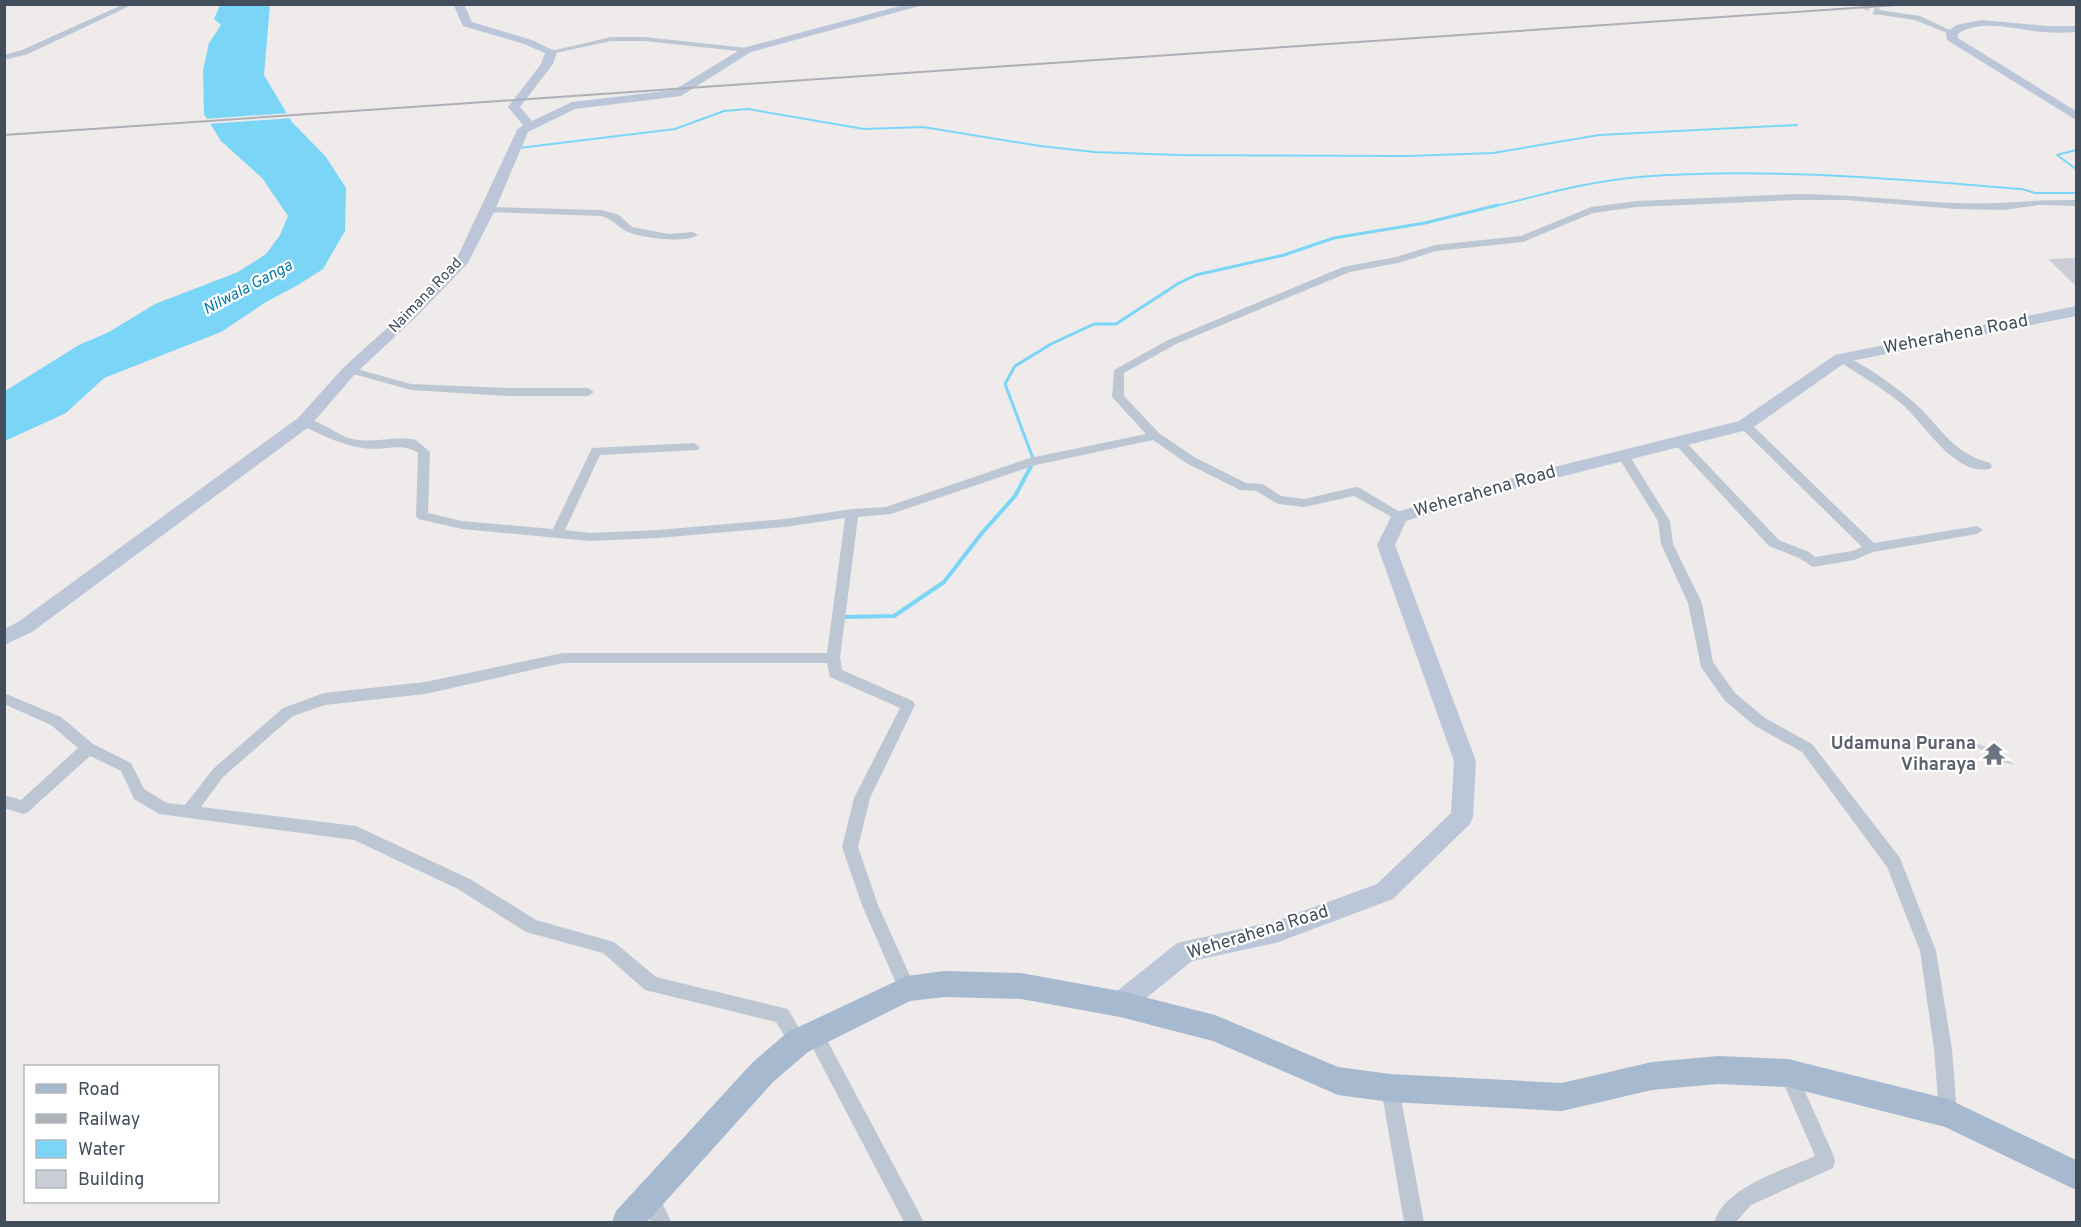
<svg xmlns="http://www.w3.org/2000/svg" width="2081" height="1227" font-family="Overpass,sans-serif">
  <rect width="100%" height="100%" fill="#efebeb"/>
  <path fill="#7ad5f6" d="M220 5H270L264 75 292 122 326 157 346 188 345 231 323 269 298 285 266 302 221 332 104 378 66 413 5 441V391L79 345 109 332 155 304 238 272 266 254 280 235 288 216 262 178 221 141 204 114 203 70 209 43 221 25 214 19Z"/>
  <path fill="#efebeb" d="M290 113 293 118 207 124 204 119Z"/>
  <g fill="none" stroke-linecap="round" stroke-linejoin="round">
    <path stroke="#7ad5f6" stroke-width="2" d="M519 148 675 129 724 111 748 109 864 129 923 127 1040 146 1094 152 1178 155 1408 156 1493 153 1599 135 1797 125
      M2076 150 2057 155 2076 169
      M1492 207C1541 195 1590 181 1639 177 1766 167 1895 179 2022 189L2035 193H2076"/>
    <path stroke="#7ad5f6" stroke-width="3" d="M1030 469 1034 461 1005 384 1015 366 1051 344 1094 324H1116L1179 283 1196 275 1284 255 1334 238 1425 223 1498 205"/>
    <path stroke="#7ad5f6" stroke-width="4" d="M843 617 894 616 944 582 982 533 1015 496 1030 468"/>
  </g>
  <path fill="#cacdd5" d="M2076 258V286L2048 259Z
    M1973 743 1996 749 2014 765 1991 759Z"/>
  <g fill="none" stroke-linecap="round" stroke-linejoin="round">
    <path stroke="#ccccce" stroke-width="8" stroke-dasharray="8 4.5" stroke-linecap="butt" d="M1863 4 1878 12"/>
    <path fill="#bdc7d4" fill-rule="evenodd" d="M124 4H134L28 54 4 60V55L22 50Z
      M1878 10 1920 16 1956 33 1952 35 1915 20 1875 14V10Z
      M611 37H644L747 48 751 50 747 52 644 41H611L551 54 547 52Z
      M1795 194C1849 194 1902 201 1956 203 1997 205 2036 199 2076 200V206L2039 205 2004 210 1956 209 1846 200H1795L1637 207 1593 213 1523 242 1436 251 1398 263 1350 272 1176 344 1124 373V396L1159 433 1194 457 1246 483 1263 484 1281 496 1304 499 1356 487 1360 488 1403 514 1405 517 1399 521 1354 496 1304 507 1278 504 1256 491 1240 490 1186 463 1153 440 1036 465 891 514 858 517 840 658 842 670 913 701 915 705 870 798 858 847 878 905 916 989 913 995 907 997 901 995 862 905 842 847 854 798 900 708 830 677 827 663H563L425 694 325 705 293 716 223 777 201 807 356 826 470 879 536 920 614 942 656 977 788 1009 807 1042 804 1048 798 1051 792 1048 776 1022 645 990 603 953 526 932 458 889 354 840 159 814 134 799 121 771 90 756 28 812 23 814 4 808V795L21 800 78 748 51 725 4 704V693L61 717 93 744 131 763 144 789 167 803 185 805 213 769 283 708 324 693 425 682 563 653H827L845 518 785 527 658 538 590 541 462 529 418 519 416 516 418 453C404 443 389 449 372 449 346 448 323 435 300 425L298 422 300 419C315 416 334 433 349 438 371 445 394 435 416 440L430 452 428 513 462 521 553 529 592 448 694 443 700 447 698 450 600 455 565 530 590 533 658 530 785 519 852 509 886 507 1030 458 1146 434 1112 397 1114 370 1168 340 1343 267 1396 257 1435 245 1521 236 1591 207 1637 201Z
      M488 207 601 210 619 215 632 227 669 234 693 232 698 235C686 244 637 238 624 230 615 224 612 219 601 216L485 212V208Z
      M1841 355C1862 361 1906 394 1922 410 1946 435 1955 453 1990 463L1992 466 1990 469C1956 477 1924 424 1903 405 1883 388 1859 375 1837 360V356Z
      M350 367 411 384 508 388H588L594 392 588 396H508L411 390 346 372V368Z
      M1745 421 1749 422 1874 543 1977 526 1983 530 1977 534 1873 552 1854 560 1813 567 1799 558 1769 546 1672 441 1674 438H1682L1779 540 1809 552 1815 557 1852 551 1862 547 1741 428 1739 425Z
      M1623 451 1627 452 1670 521 1673 544 1702 603 1713 662 1735 693 1765 718 1812 744 1900 858 1936 951 1952 1049 1957 1113 1955 1120 1948 1122 1941 1120 1939 1113 1934 1049 1920 951 1887 867 1802 752 1755 726 1725 701 1701 667 1688 603 1661 544 1658 521 1617 455Z
      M814 1024 820 1027 924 1222H904L808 1039 805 1033 808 1027Z
      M1788 1064 1794 1067 1833 1154 1835 1161 1833 1168 1751 1205 1736 1222H1714C1726 1186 1782 1171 1815 1156L1779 1073 1782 1067Z
      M1390 1079 1396 1082 1399 1088 1424 1222H1404L1381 1088 1384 1082Z
      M650 1188 657 1191 671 1222H651L640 1198 643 1191Z"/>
    <path fill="#bbc7d8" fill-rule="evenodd" d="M453 4H464L472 22 532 40 557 52 553 64 520 107 532 121 572 102 674 90 743 48 907 4H927L751 52 681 96 575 109 528 132 495 210 468 263 416 317 356 373 310 426 32 632 4 645V629L18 622 298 418 344 367 406 311 457 258 517 130 523 125 508 107 541 64 545 53 524 44 463 26Z
      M1982 20 2047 26H2076V32C2065 33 2054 33 2042 32 2017 30 1980 18 1958 34V38L2076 111V120L1947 40 1946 33 1956 25Z
      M2076 306V316L1846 362 1751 429 1528 485 1406 521 1395 545 1476 761 1473 817 1470 824 1393 899 1276 943 1192 961 1129 1012 1120 1016 1111 1012 1107 1004 1111 996 1177 943 1276 921 1377 884 1451 813 1454 761 1377 545 1393 513 1526 474 1739 421 1835 355Z"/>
    <path fill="#a7b9cf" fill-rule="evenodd" d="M944 971 1021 973 1120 991 1215 1015 1338 1067 1390 1074 1562 1083 1652 1062 1718 1056 1788 1059 1948 1099 2076 1160V1190L1945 1127 1788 1087 1718 1084 1652 1090 1562 1111 1390 1102 1338 1095 1213 1041 1120 1017 1021 999 944 997 910 1001 808 1052 773 1082 647 1222H612L616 1211 753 1062 788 1032 907 976Z"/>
    <path stroke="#adb0b7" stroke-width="2" d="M4 135 1911 4"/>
  </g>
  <defs>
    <g id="temple-bare" transform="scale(1.8)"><path d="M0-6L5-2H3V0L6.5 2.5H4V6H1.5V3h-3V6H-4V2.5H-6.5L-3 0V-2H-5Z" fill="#6b7280" stroke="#fff" stroke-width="2.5" paint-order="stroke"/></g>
  </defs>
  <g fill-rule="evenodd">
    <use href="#temple-bare" x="1994" y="754"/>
  </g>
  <g text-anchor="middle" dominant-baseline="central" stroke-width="4.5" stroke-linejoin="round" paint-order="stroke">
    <g font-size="15" fill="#424e5b" stroke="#fff">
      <text transform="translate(426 296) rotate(-46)">Naimana Road</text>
    </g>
    <g font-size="16" font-style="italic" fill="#017ba8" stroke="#fff">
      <text transform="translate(248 288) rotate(-28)">Nilwala Ganga</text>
    </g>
    <g font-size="18" fill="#424e5b" stroke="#fff">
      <text transform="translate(1956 335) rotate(-11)">Weherahena Road</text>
      <text transform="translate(1485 492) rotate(-16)">Weherahena Road</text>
      <text transform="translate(1258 933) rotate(-17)">Weherahena Road</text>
    </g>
    <g font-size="18" font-weight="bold" fill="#5b616d" stroke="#fff" text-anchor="end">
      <text x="1976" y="744">Udamuna Purana<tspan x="1976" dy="21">Viharaya</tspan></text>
    </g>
  </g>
  <rect width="2081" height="1227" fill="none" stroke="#424e5b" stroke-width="12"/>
  <rect x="24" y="1065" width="195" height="138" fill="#ffffff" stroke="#b3b8bd" stroke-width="1.5"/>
  <rect x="36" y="1084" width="30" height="9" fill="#a7b9cf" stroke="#b3b8bd" stroke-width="1.5"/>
  <text x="78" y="1095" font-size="18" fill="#424e5b">Road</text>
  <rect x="36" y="1114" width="30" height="9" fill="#adb0b7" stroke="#b3b8bd" stroke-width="1.5"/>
  <text x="78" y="1125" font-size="18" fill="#424e5b">Railway</text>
  <rect x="36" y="1140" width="30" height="18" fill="#7ad5f6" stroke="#b3b8bd" stroke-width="1.5"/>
  <text x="78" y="1155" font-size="18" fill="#424e5b">Water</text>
  <rect x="36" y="1170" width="30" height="18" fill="#cacdd5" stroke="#b3b8bd" stroke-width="1.5"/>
  <text x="78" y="1185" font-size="18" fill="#424e5b">Building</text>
</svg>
